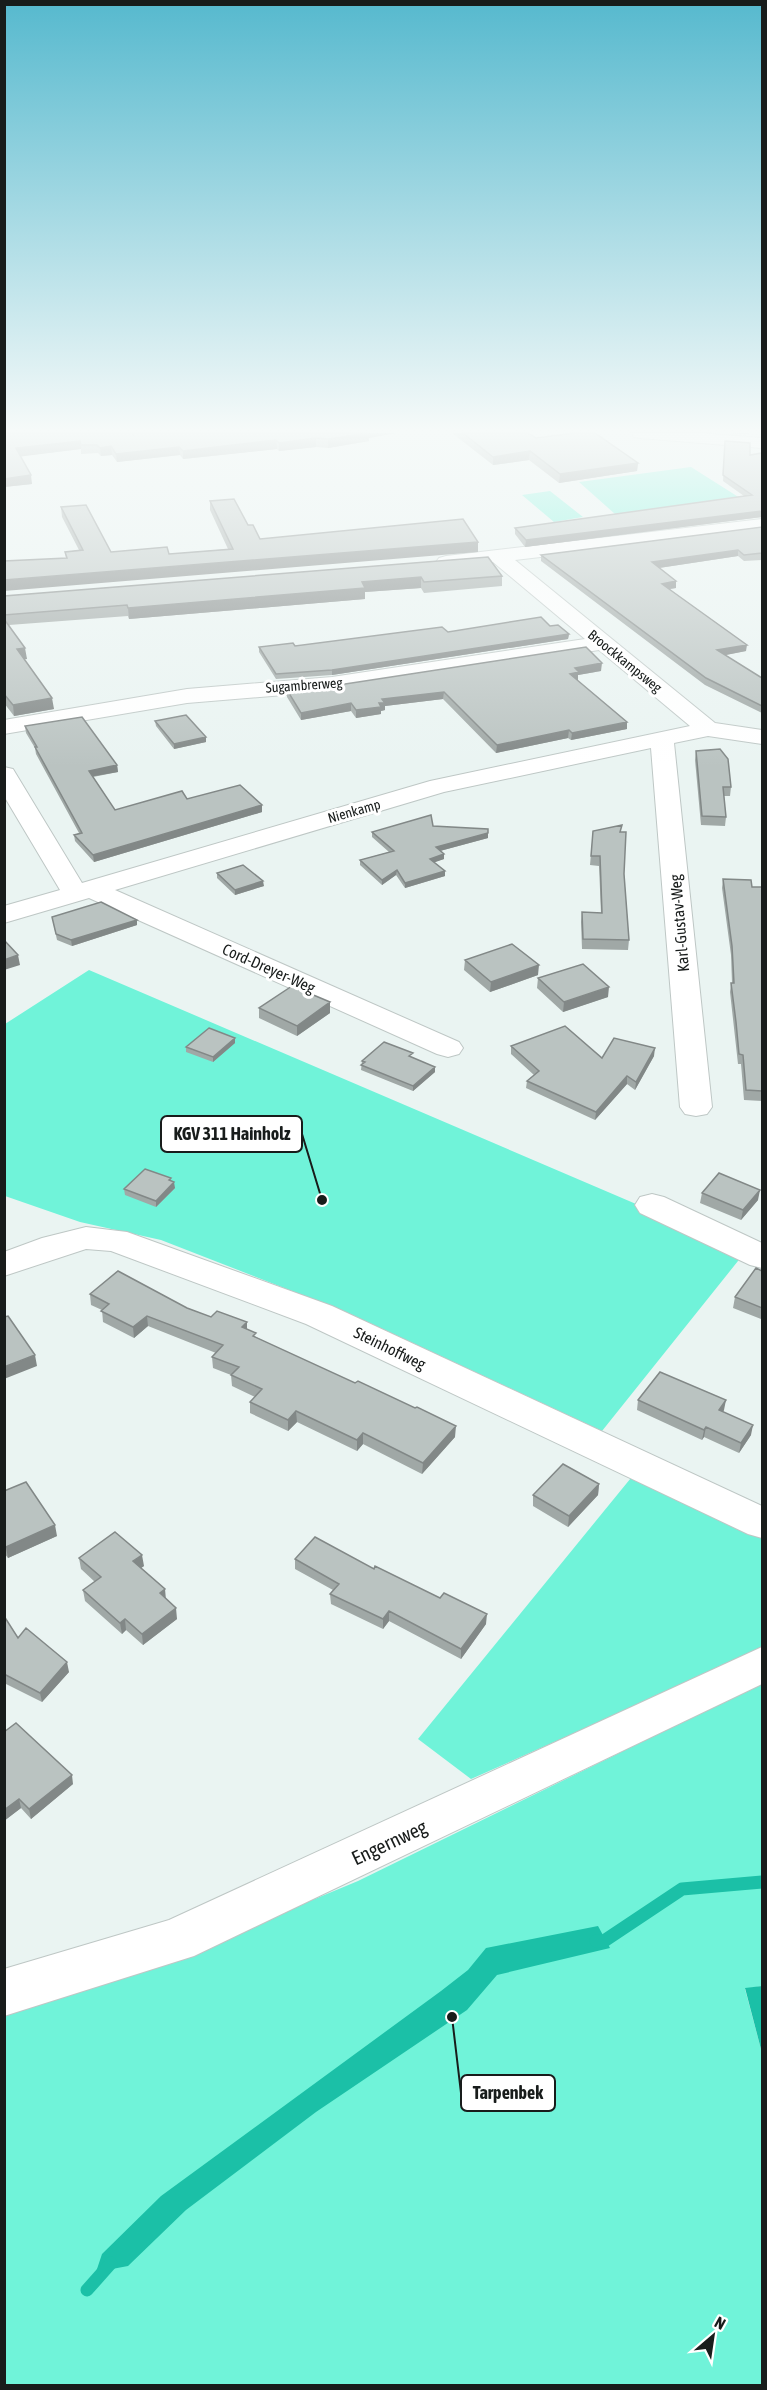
<svg xmlns="http://www.w3.org/2000/svg" width="767" height="2390" font-family="'Asap Condensed',sans-serif">
  <rect width="100%" height="100%" fill="#eaf4f2"/>
  <path fill="#70f3d9" d="M691 467 740 498 615 514 579 482Z
    M550 491 583 517 554 522 522 495Z
    M89 970 746 1251 602 1431 346 1312 161 1240 80 1222 5 1196V1024Z
    M635 1473 762 1532V1650L471 1779 418 1739Z
    M762 1683V1986L745 1989 762 2053V2385L5 2386V2013L185 1953 358 1881Z"/>
  <path fill="#1bc0a7" d="M598 1926 610 1948 497 1975 467 2010 316 2112 186 2210 128 2266 96 2272 102 2254 161 2196 441 1991 468 1970 486 1948Z
    M762 1986V2053L745 1988Z"/>
  <g fill="none" stroke-linecap="round" stroke-linejoin="round">
    <path stroke="#1bc0a7" stroke-width="13" d="M596 1941H604L682 1889 762 1882
      M87 2290 111 2263"/>
    <g stroke="#bec7c5" stroke-width="2">
      <path id="minor" d="M631 433H699L762 438V448L640 438 634 437Z
        M762 519V531L515 560 715 723 762 730V744L708 736 674 743 712 1107 707 1114 696 1116 685 1114 680 1107 651 748 444 792 115 890 459 1042 463 1048 459 1054 448 1057 437 1054 89 898 4 923V906L60 890 4 796V767L13 769 16 774 82 883 430 781 690 726 599 650 332 691 187 703 4 734V720L187 689 332 677 585 639 493 562 446 568 439 566 436 562 439 558 446 556Z
        M652 1194 664 1197 762 1243V1268L750 1265 640 1213 635 1205 640 1197Z
        M86 1227 127 1232 332 1306 762 1506V1538L748 1534 306 1324 111 1251 86 1249 4 1276V1252L42 1238Z
        M762 1647V1684L194 1956 4 2016V1969L169 1920Z"/>
    </g>
    <use href="#minor" fill="#fff" fill-rule="evenodd"/>
  </g>
  <path fill="#a0a8a6" d="M4 433 369 438V441L328 448 316 447 279 451 277 449 183 459 180 455 117 462 112 455 101 456 98 453 81 454V449L21 456 32 484 4 487Z
    M452 433H528L536 438 638 463 637 471 559 483 529 460 493 465Z
    M724 433H749V434Z
    M725 441 750 455 762 517 525 547 515 534V528L744 496 723 481Z
    M210 501 248 525 260 539 478 552 66 558 65 552 79 550 62 517 61 507 111 552 169 554 228 549 210 510Z
    M762 527V560L744 561 738 556 659 568 676 588 670 589 746 651 725 655 762 678V713L705 685 541 561V555Z
    M488 557 502 576V586L424 593 421 588 365 592V599L129 619 128 616 9 625 27 659H24L54 709 14 716 4 703V596Z
    M550 626 569 634 568 639 332 675 276 679 259 652V647L295 646 448 632Z
    M601 671 578 675 577 680 627 729 571 740 568 738 496 753 443 699 385 706V710L381 711V714L356 718 351 711 301 720 287 697V690Z
    M155 721 206 742 174 749 156 726Z
    M25 726 117 765 118 772 93 777 115 810 187 799 262 805V812L94 862 75 841 74 835 79 833 36 754 35 748 26 733Z
    M696 751 731 787 730 796H724L726 817 725 826 701 825 695 760Z
    M433 826 488 833V838L440 851 444 854V859L434 862 445 871V876L405 888 396 875 382 885 360 865V860L389 852 372 837V832Z
    M593 831 621 832 629 940 628 950 582 949 581 922 582 912 601 913 599 866 590 865Z
    M217 873 264 886 235 895 217 878Z
    M723 879 752 887H762V1101L744 1100 741 1064H738L730 992 731 983H732L731 955 722 888Z
    M52 917 137 925 72 946 57 940Z
    M465 960 538 975 490 992 464 970Z
    M538 978 608 997 563 1012 537 988Z
    M259 1008 330 1013 297 1036 259 1018Z
    M235 1043 213 1062 186 1052V1047Z
    M511 1046 602 1058 654 1056 635 1090 627 1084 595 1120 526 1088 527 1081 534 1075 511 1054Z
    M413 1058 435 1072 413 1091 361 1070 362 1061Z
    M171 1178V1181L175 1188 156 1207 125 1195 124 1189Z
    M702 1193 758 1200 741 1220 700 1203Z
    M762 1271V1318L761 1319 733 1308 735 1297Z
    M90 1294 187 1308 211 1317 247 1322V1329L256 1337 455 1437 422 1474 363 1444 357 1451 297 1422 288 1431 250 1413V1402L255 1397 232 1386 231 1375 213 1368 212 1357 216 1353 148 1326 134 1338 103 1322 102 1310 91 1305Z
    M638 1400 724 1410 723 1412 751 1435 739 1453 704 1437 702 1440 637 1410Z
    M599 1484 598 1495 568 1527 533 1506V1495Z
    M4 1491 57 1536 8 1558 4 1553Z
    M79 1558 144 1566 141 1568 166 1599 177 1619 143 1645 126 1630 122 1634 85 1601 83 1590 95 1582 81 1569Z
    M295 1559 374 1569 486 1624 461 1659 389 1621 383 1629 331 1604 330 1594 333 1590 295 1569Z
    M4 1616 18 1638 69 1672 42 1702 4 1683Z
    M4 1732 73 1784 31 1819 21 1808 4 1821Z"/>
  <path fill="#828887" d="M366 433H397L369 438V441L328 448V439Z
    M316 438V447L279 451V443Z
    M276 440 277 449 183 459V451Z
    M80 441 81 449 17 457 16 448Z
    M111 446 112 455 101 456 100 448Z
    M179 447 180 455 117 462 116 454Z
    M530 451 529 460 493 465V457Z
    M638 463 637 471 559 483 560 474Z
    M31 475 32 484 4 487V479Z
    M762 511V517L525 547 526 540Z
    M478 542V552L4 591V580Z
    M738 550V556L652 569V562Z
    M421 577V588L365 592V599L129 619 128 608 362 582Z
    M676 581V588L662 590V584Z
    M569 634 568 639 332 675V670Z
    M747 645 746 651 716 657 717 650Z
    M25 648 27 659 19 660 17 649Z
    M602 663 601 671 578 675V680L570 681V674L575 668Z
    M444 692 443 699 385 706V710L381 711V714L356 718V710L379 703 382 699Z
    M52 698 54 709 14 716 13 705Z
    M351 703V711L301 720V713Z
    M627 722V729L571 740 572 733Z
    M569 730 568 738 496 753 497 745Z
    M206 737V742L174 749V744Z
    M117 765 118 772 89 777V771Z
    M262 805V812L94 862 93 855Z
    M488 833V838L436 852V847Z
    M444 854V859L430 864V859Z
    M397 870 396 875 382 885V880Z
    M445 871V876L405 888V883Z
    M263 881 264 886 235 895V890Z
    M137 920V925L72 946 71 940Z
    M18 955 20 965 4 970V960Z
    M539 965 538 975 490 992 491 982Z
    M609 987 608 997 563 1012 564 1002Z
    M330 1002V1013L297 1036V1026Z
    M235 1038V1043L213 1062V1057Z
    M655 1048 654 1056 635 1090 636 1082Z
    M435 1067V1072L413 1091V1086Z
    M627 1076V1084L595 1120 596 1112Z
    M174 1182 175 1188 156 1207V1201Z
    M760 1190 758 1200 741 1220 743 1210Z
    M147 1316 148 1326 134 1338 133 1327Z
    M247 1322V1333L242 1327Z
    M35 1355 37 1366 4 1379V1367Z
    M726 1400 724 1410 717 1420 719 1410Z
    M296 1411 297 1422 288 1431V1420Z
    M753 1425 751 1435 739 1453 741 1443Z
    M456 1426 455 1437 422 1474 423 1463Z
    M706 1427 704 1437 702 1440 704 1430Z
    M363 1433V1444L357 1451V1440Z
    M599 1484 598 1495 568 1527 569 1516Z
    M55 1525 57 1536 8 1558 6 1547Z
    M142 1555 144 1566 135 1572 133 1561Z
    M165 1589 166 1600 160 1593Z
    M176 1608 177 1619 143 1645 142 1634Z
    M389 1611V1621L383 1629V1619Z
    M487 1614 486 1624 461 1659V1649Z
    M125 1619 126 1630 122 1634 120 1623Z
    M67 1662 69 1672 42 1702 40 1693Z
    M72 1775 73 1784 31 1819 29 1809Z
    M19 1799 21 1808 4 1821V1810Z"/>
  <path fill="#bac3c1" stroke="#828887" stroke-width="1.5" d="M4 433H132L133 434V433H368L328 439 316 438 279 443 276 440 183 451 179 447 116 454 111 446 100 448 97 445H81L80 441 16 448 31 475 4 479Z
    M463 433H528L536 438 575 433H595L638 463 560 474 530 451 493 457Z
    M725 441 750 443V455L762 453V511L526 540 515 528 752 495 723 475Z
    M234 499 248 525H253L260 539 463 519 478 542 4 580V561L67 558 65 552 83 550 61 507 86 505 111 552 167 547 169 554 233 549 210 501Z
    M762 527V553L744 555 738 550 652 562 676 581 662 584 747 645 717 650 762 678V706L706 678 541 555Z
    M488 557 502 576 424 582 421 577 362 582 365 588 128 608 127 605 4 615V596Z
    M541 617 550 626 558 625 569 634 332 670 276 674 259 647 293 643 295 646 442 627 448 632Z
    M4 619 25 648 17 649 52 698 13 705 4 694Z
    M586 647 602 663 575 668 579 672 570 674 627 722 572 733 569 730 497 745 444 692 382 699 385 703H379L381 707 356 710 351 703 301 713 287 690 332 686Z
    M186 715 206 737 174 744 155 721Z
    M82 717 117 765 89 771 115 810 182 791 187 799 240 785 262 805 93 855 74 835 82 833 35 747H37L25 726Z
    M720 749 728 759 731 787H723L726 817 702 816 696 751Z
    M431 815 433 826 488 829V833L436 847 444 854 430 859 445 871 405 883 397 870 382 880 360 860 394 851 372 832Z
    M622 825 620 832H626L624 874 629 940 583 939 582 912 602 913 600 856H591L593 831Z
    M243 865 263 881 235 890 217 873Z
    M723 879 751 880 752 887H762V1091L746 1090 743 1055 739 1054 736 1022 731 983H734L732 946Z
    M101 902 137 920 71 940 56 934 52 917Z
    M4 940 18 955 4 960Z
    M512 944 539 965 491 982 465 960Z
    M583 964 609 987 564 1002 538 978Z
    M292 986 330 1002 297 1026 259 1008Z
    M565 1026 602 1058 614 1038 655 1048 636 1082 627 1076 596 1112 527 1081 539 1071 511 1046Z
    M209 1028 235 1038 213 1057 186 1047Z
    M384 1042 413 1053 409 1056 435 1067 413 1086 361 1065 365 1062 362 1061Z
    M145 1169 171 1178 169 1180 174 1182 156 1201 124 1189Z
    M719 1173 760 1190 743 1210 702 1193Z
    M756 1268 762 1271V1308L735 1297Z
    M118 1271 187 1308 211 1317 217 1311 247 1322 242 1327 256 1333 253 1336 355 1383 358 1381 415 1408 417 1407 456 1426 423 1463 363 1433 357 1440 296 1411 288 1420 250 1402 262 1389 231 1375 239 1367 212 1357 223 1345 147 1316 133 1327 101 1311 109 1304 90 1294Z
    M8 1316 35 1355 4 1367V1317Z
    M660 1372 726 1400 719 1410 753 1425 741 1443 706 1427 704 1430 638 1400Z
    M563 1464 599 1484 569 1516 533 1495Z
    M26 1482 55 1525 6 1547 4 1545V1491Z
    M115 1532 142 1555 133 1561 165 1589 160 1593 176 1608 142 1634 125 1619 120 1623 83 1590 101 1577 79 1558Z
    M315 1537 374 1569 375 1566 440 1598 444 1593 487 1614 461 1649 389 1611 383 1619 330 1594 339 1584 295 1559Z
    M4 1616 18 1638 26 1628 67 1662 40 1693 4 1674Z
    M16 1723 72 1775 29 1809 19 1799 4 1810V1732Z"/>
  <linearGradient id="sky" x2="0" y2="1"><stop stop-color="#56b9ce"/><stop offset="0.56" stop-color="#f6faf9"/><stop offset="1" stop-color="#f6faf9" stop-opacity="0"/></linearGradient>
  <rect width="767" height="767" fill="url(#sky)"/>
  <g text-anchor="middle" dominant-baseline="central" stroke-width="6" stroke-linejoin="round" paint-order="stroke">
    <g font-size="14" fill="#181c1b" stroke="#fff">
      <text transform="translate(625 661) rotate(39)">Broockkampsweg</text>
      <text transform="translate(304 685) rotate(-4)">Sugambrerweg</text>
      <text transform="translate(354 811) rotate(-16)">Nienkamp</text>
    </g>
    <g font-size="16" fill="#181c1b" stroke="#fff">
      <text transform="translate(679 923) rotate(-95)">Karl-Gustav-Weg</text>
      <text transform="translate(269 968) rotate(24)">Cord-Dreyer-Weg</text>
      <text transform="translate(390 1348) rotate(26)">Steinhoffweg</text>
    </g>
    <g font-size="20" fill="#181c1b" stroke="#fff">
      <text transform="translate(389 1842) rotate(-25)">Engernweg</text>
    </g>
  </g>
  <path fill="none" stroke="#181c1b" stroke-width="2" d="M322 1200L302 1134M452 2017L461 2093"/>
  <g fill="#181c1b" stroke="#fff" stroke-width="2">
    <circle cx="322" cy="1200" r="6"/>
    <circle cx="452" cy="2017" r="6"/>
  </g>
  <g fill="#fff" stroke="#181c1b" stroke-width="2">
    <rect x="161" y="1116" width="141" height="36" rx="6"/>
    <rect x="461" y="2075" width="94" height="36" rx="6"/>
  </g>
  <g font-size="18" text-anchor="middle" font-weight="bold" fill="#181c1b">
    <text x="232" y="1140">KGV 311 Hainholz</text>
    <text x="508" y="2099">Tarpenbek</text>
  </g>
  <rect width="767" height="2390" fill="none" stroke="#181c1b" stroke-width="12"/>
  <g transform="translate(713 2336) rotate(29)" stroke="#ffffff" stroke-width="4.5" paint-order="stroke">
  <path d="M0-4.5L10 22L0 15L-10 22Z" fill="#181c1b"/>
  <text y="-9" font-size="16" font-weight="bold" text-anchor="middle" fill="#181c1b">N</text>
  </g>
</svg>
